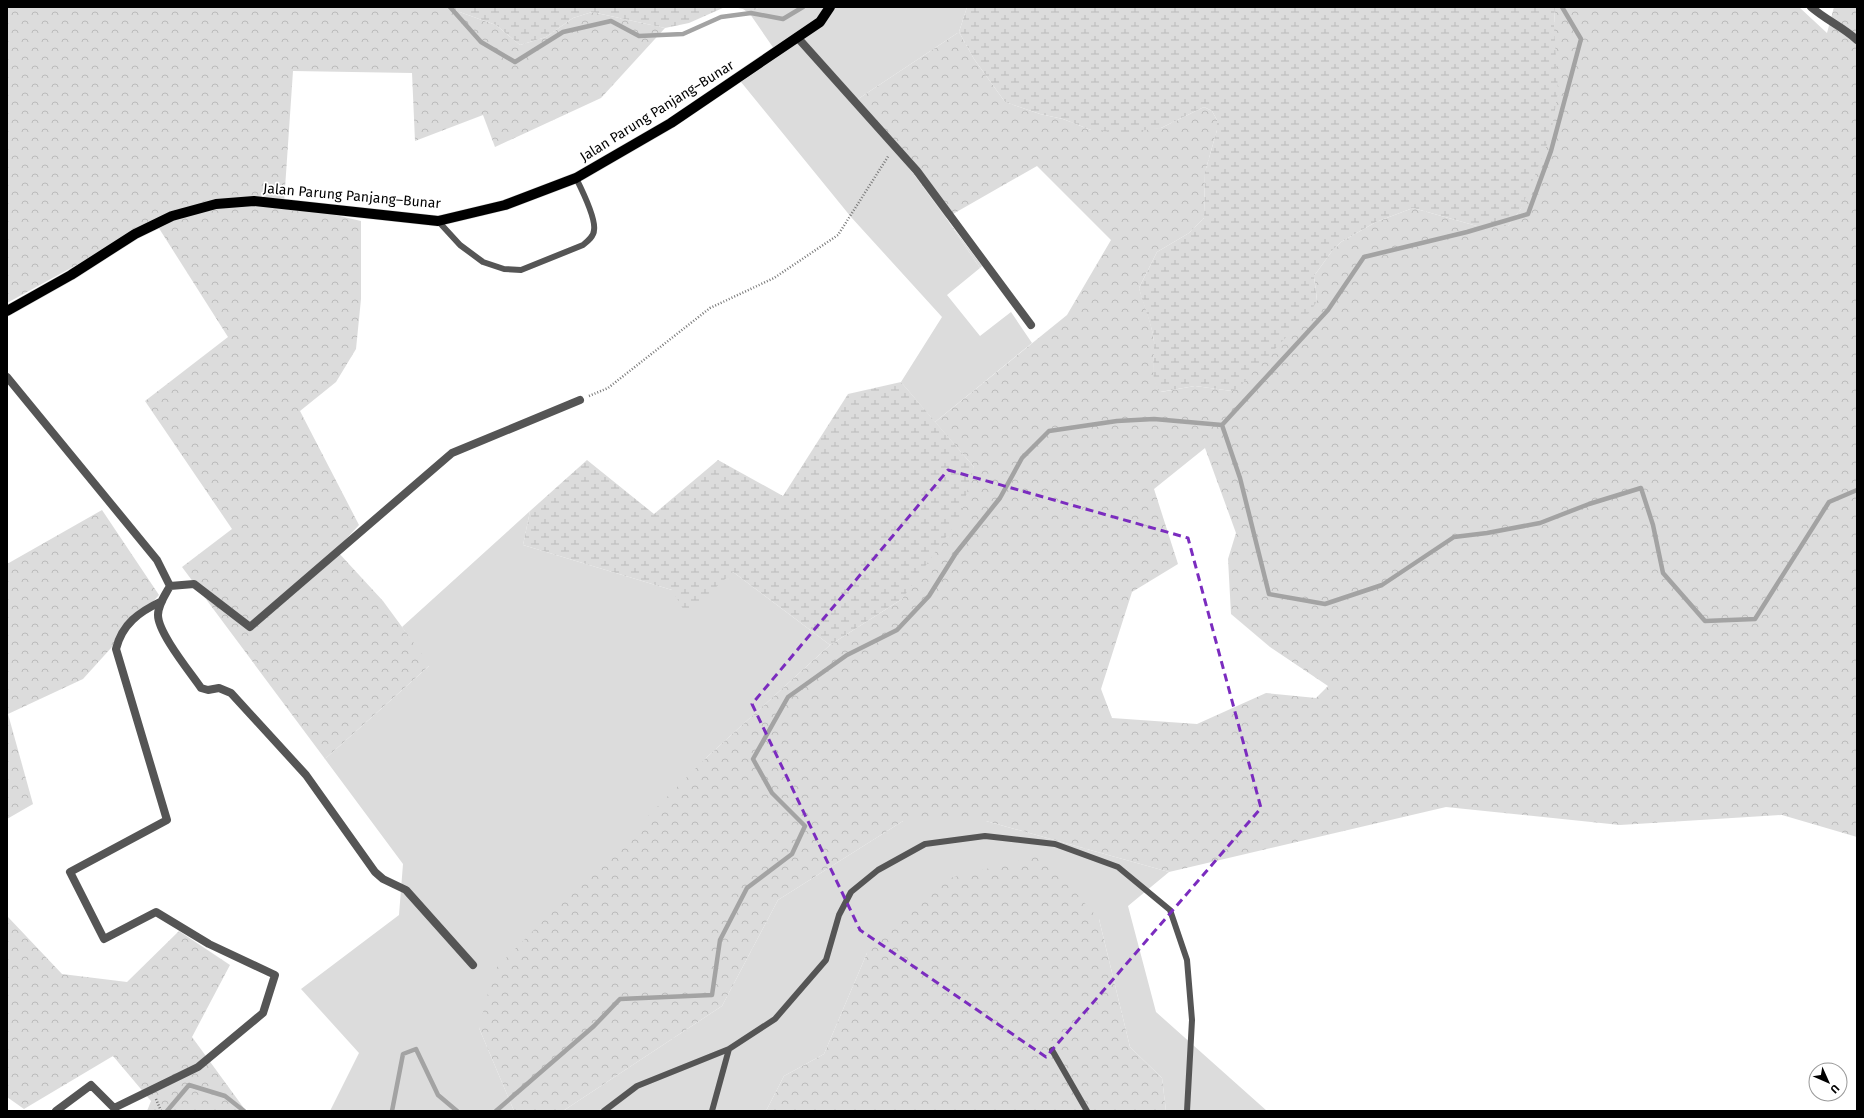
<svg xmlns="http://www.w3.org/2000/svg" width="1864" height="1118" font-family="'Fira Sans',sans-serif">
  <defs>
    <pattern id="forest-crowns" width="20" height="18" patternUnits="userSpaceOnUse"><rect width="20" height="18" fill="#dcdcdc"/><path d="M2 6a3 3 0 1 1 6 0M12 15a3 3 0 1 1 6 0" fill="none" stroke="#bbb"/></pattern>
    <pattern id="wetland-marsh" width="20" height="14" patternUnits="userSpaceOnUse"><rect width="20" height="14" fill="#dcdcdc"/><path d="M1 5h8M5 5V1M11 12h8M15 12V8" fill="none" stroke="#bbb"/></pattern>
  </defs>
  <rect width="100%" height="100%" fill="#fff"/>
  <path fill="#dcdcdc" d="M759 7H967L959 32 858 99 946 218 980 268 947 295 980 336 1011 312 1032 343 935 422 901 382 942 317 851 217 741 82 779 56 750 14Z
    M530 511 523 545 672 590 733 572 830 645 707 757 479 1028 514 1111H330L359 1053 301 989 399 915 403 864 325 759 429 666 402 627Z
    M903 821H986L1169 872 1128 906 1156 1012 1267 1111H1166L1162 1078 1130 1047 1099 919 867 953 824 1054 784 1076 766 1111H563L722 1006 778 900Z"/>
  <path fill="url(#forest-crowns)" fill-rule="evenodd" d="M7 7H452L454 10 496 25 520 45 546 37 573 18 592 12 665 28 601 98 495 147 483 115 415 141 412 73 293 71 284 203 361 221V299L356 349 336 382 300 411 359 525 336 550 383 601 430 665 325 759 182 567 232 529 145 401 228 337 155 222 7 303Z
    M1555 7H1799L1827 33 1834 7H1857V837L1782 815 1620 825 1446 807 1169 872 986 821H903L778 900 722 1006 563 1111H514L479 1028 494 970 707 757 830 645 902 599 974 467 935 422 1067 315 1111 240 1037 166 946 218 982 266 980 268 946 218 858 99 959 32 974 59 1005 102 1040 114 1063 119 1091 130 1161 128 1204 107 1212 111 1217 120V130L1205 172 1204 218 1189 233 1157 252 1139 288C1144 305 1152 324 1154 341 1155 355 1150 383 1161 392L1195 386 1232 391 1317 300 1314 276 1332 251 1341 242 1376 222 1413 208 1477 226H1508L1521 209 1554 27ZM1205 448 1236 533 1228 559 1231 614 1270 647 1328 686 1316 698 1266 693 1197 724 1112 718 1101 689 1132 592 1178 564 1154 489Z
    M102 510 159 595 83 679 8 714 33 804 7 819V564Z
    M1042 855 1099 919 1130 1047 1162 1078 1166 1111H766L784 1076 824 1054 867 953 946 879Z
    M8 917 62 974 127 982 179 931 230 965 192 1037 246 1111H147L151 1101 113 1056 24 1109 7 1097Z"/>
  <path fill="url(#wetland-marsh)" d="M452 7H725L689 23 665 28 592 12 573 18 546 37 520 45 496 25 454 10Z
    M733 7H759L750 14 743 9Z
    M967 7H1555L1554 27 1558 91 1551 135 1521 209 1508 226H1477L1413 208 1376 222 1341 242 1332 251 1314 276 1317 301 1310 312 1239 387 1232 391 1195 386 1160 392C1149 381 1155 356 1154 341 1152 324 1143 305 1139 288L1157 252 1189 233 1204 218 1205 172 1217 130V120L1212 111 1204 107 1161 128 1123 133 1091 130 1063 119 1040 114 1005 102 974 59 959 32Z
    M901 382 974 467 960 517 902 599 830 645 733 572 686 614 672 590 523 545 530 511 587 460 654 514 718 460 783 496 848 394Z"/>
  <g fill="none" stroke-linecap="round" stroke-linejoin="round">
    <path stroke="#a3a3a3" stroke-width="4.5" d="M450 7 481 42 515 62 563 32 611 21 639 36 683 34 721 17 751 13 783 19 803 7
      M1222 425 1240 478 1269 594 1325 604 1382 585 1454 537 1487 533 1540 523 1589 504 1641 488 1653 525 1663 573 1705 621 1755 619 1829 502 1857 490
      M1222 425 1328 310 1364 257 1467 232 1528 214 1551 151 1581 39 1562 7
      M167 1111 189 1085 225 1096 244 1111
      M392 1111 403 1054 416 1049 438 1095 457 1111
      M496 1111 594 1026 620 999 712 995 720 940 747 888 792 854 805 826 772 793 753 759 788 697 847 655 897 630 929 596 956 553 1000 498 1022 458 1049 431 1117 421 1154 419 1222 425"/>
    <g stroke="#dbdbdb" stroke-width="11">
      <path id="primary" d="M7 311 71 275 135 234 172 216 216 204 254 201 438 221 505 205 576 178 671 123 820 22 830 7"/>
    </g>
    <path stroke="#777" stroke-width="2.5" stroke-dasharray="1 2" stroke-linecap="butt" d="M589 396 608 388 710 308 774 278 838 235 889 155
      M156 1099 161 1111"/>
    <path stroke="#555" stroke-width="6" d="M438 221 460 245 483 262 504 269 521 270 583 245C588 241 594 236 594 230 596 219 581 188 576 178
      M1052 1050 1087 1111
      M604 1111 637 1086 729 1049 775 1019 826 960 839 915 851 892 878 870 925 844 985 836 1055 844 1118 867 1170 910 1187 960 1192 1020 1187 1111
      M712 1111 729 1049"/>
    <path stroke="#555" stroke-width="8" d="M1811 7C1826 20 1843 27 1857 40
      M797 37 917 171 1031 325
      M7 377 157 560 170 586C165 595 158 605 158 615 158 633 190 672 201 688L208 690 219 688 231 693 306 775 375 872 383 879 406 890 473 965
      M170 586 194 584 250 627 452 453 580 400
      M56 1111 91 1085 114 1108 198 1067 263 1013 275 975 209 944 156 912 104 939 70 872 167 820 116 649C122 624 139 612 162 601"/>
    <use href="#primary" stroke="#000" stroke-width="10"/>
  </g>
  <path fill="none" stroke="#7b2cbf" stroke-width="3" stroke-dasharray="8 5" stroke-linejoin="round" d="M948 470 1188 538 1261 808 1046 1057 860 930 752 704Z"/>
  <g text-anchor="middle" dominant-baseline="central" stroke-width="3.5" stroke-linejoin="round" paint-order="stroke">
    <g font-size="14" fill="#000" stroke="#fff">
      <text transform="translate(657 111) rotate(-32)">Jalan Parung Panjang–Bunar</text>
      <text transform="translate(352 196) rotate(5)">Jalan Parung Panjang–Bunar</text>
    </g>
  </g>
  <rect width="1864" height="1118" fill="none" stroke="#000000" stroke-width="16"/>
  <g transform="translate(1828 1082) rotate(135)"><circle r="19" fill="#ffffff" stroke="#999999"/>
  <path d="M0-3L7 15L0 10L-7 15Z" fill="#000000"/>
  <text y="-6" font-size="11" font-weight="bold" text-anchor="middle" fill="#000000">U</text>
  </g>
</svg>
